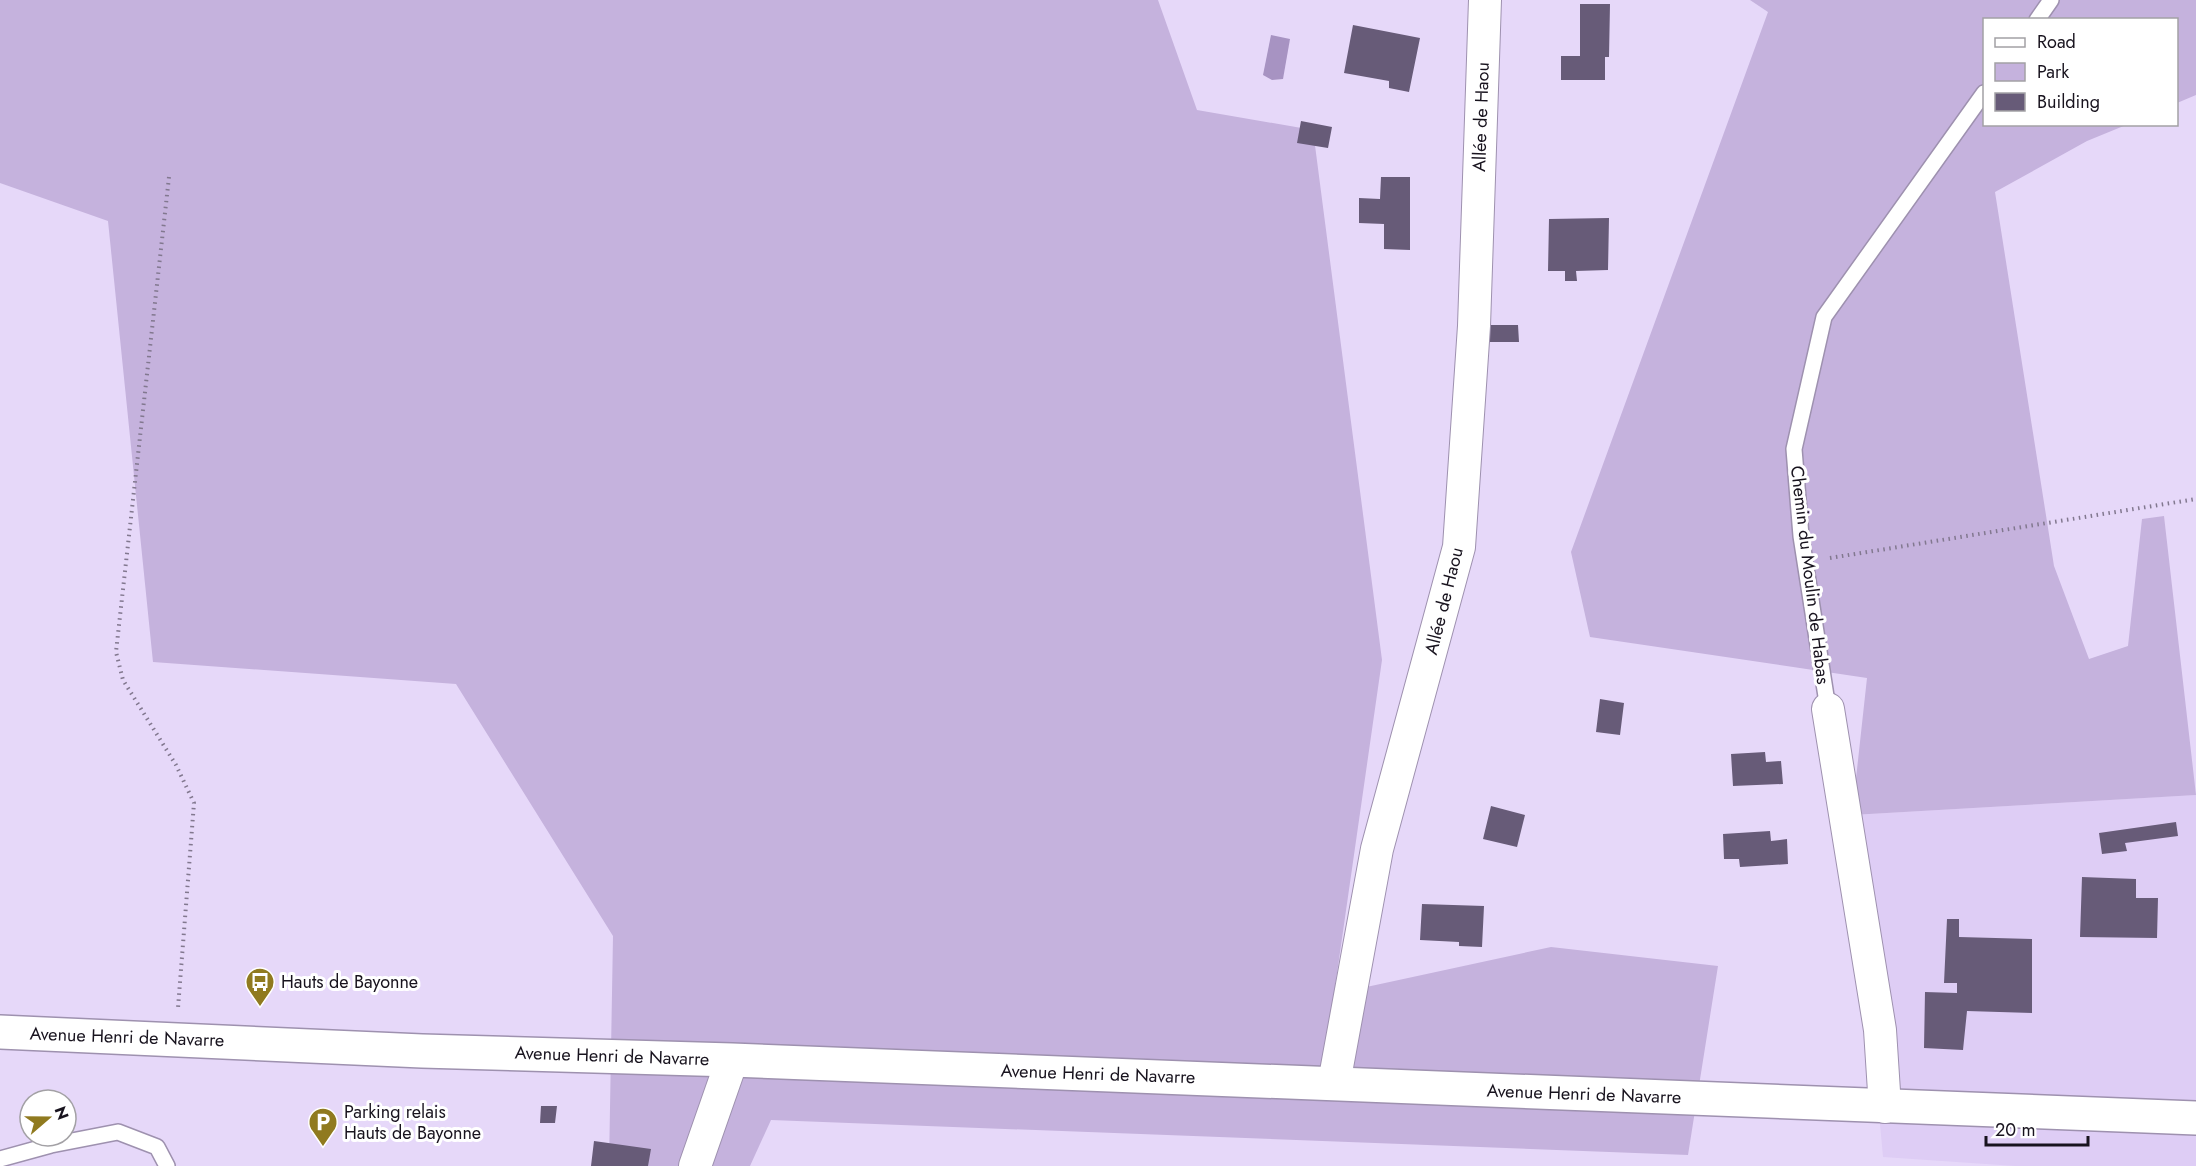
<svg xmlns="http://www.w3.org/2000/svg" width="2196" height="1166" font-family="Jost,sans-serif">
  <rect width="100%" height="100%" fill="#e6d8f9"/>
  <path fill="#decdf5" d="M2196 795V1166H2015L1883 1157 1852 815Z"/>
  <path fill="#c5b2dd" d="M0 0H1158L1197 110 1313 130 1382 660 1334 994 1551 947 1718 966 1688 1155 771 1120 750 1166H609L613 936 456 684 153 662 108 221 0 183Z
    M1750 0H2196V95L2177 103 2176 20H1984V124L2126 125 2087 141 1995 192 2054 566 2089 659 2128 646 2142 519 2164 516 2196 795 1852 815 1867 678 1590 637 1571 552 1768 12Z"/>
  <path fill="#a793c2" d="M1271 35 1290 39 1283 79 1272 80 1263 75Z"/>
  <path fill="#675b78" d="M1580 4H1610L1609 57H1605V80H1561V56H1580Z
    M1353 25 1420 38 1409 92 1389 88V81L1344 73Z
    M1301 121 1332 127 1328 148 1297 143Z
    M1381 177H1410V250L1384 249V224L1359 223V198L1380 199Z
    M1609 218 1608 270 1576 271 1577 281H1565V271H1548L1549 219Z
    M1489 325H1518L1519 342H1490Z
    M1600 699 1624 703 1620 735 1596 732Z
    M1765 752 1766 762 1781 761 1783 784 1733 786 1731 754Z
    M1491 806 1525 815 1517 847 1483 839Z
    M2176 822 2178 836 2125 843 2127 851 2102 854 2099 833Z
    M1770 831 1771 841 1787 839 1788 864 1740 867 1739 859H1724L1723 834Z
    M2082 877 2136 879V898H2158L2157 938 2080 937Z
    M1422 904 1484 906 1482 947 1459 946V942L1420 940Z
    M1947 919H1959V937L2032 939V1013L1967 1011 1963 1050 1924 1048 1925 992 1957 993V983H1944Z
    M541 1106H557L555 1123H540Z
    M594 1141 651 1149 648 1166H591Z"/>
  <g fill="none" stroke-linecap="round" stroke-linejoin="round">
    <g stroke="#9e91af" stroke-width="18">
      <path id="lane" d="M2037 20 2051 0
        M1828 709 1801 536 1794 449 1824 317 1984 93
        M0 1159 51 1145 118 1132 157 1147 167 1166"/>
    </g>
    <g stroke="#9e91af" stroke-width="34">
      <path id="street" d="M1828 709 1880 1030 1885 1107
        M1334 1083 1377 849 1459 547 1474 326 1485 0
        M695 1166 732 1060"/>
    </g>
    <g stroke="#9e91af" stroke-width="36">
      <path id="primary" d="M0 1032 422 1051 732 1060 2196 1118"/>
    </g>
    <path stroke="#82788f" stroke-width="4" stroke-dasharray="1.5 4.5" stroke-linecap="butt" d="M169 177 116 652 123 680 176 765 194 803 178 1008
      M1830 558 2196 499"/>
    <use href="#lane" stroke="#fff" stroke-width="15"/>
    <use href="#street" stroke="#fff" stroke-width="32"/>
    <use href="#primary" stroke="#fff" stroke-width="33"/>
  </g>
  <defs>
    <g id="bus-pin" transform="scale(1.5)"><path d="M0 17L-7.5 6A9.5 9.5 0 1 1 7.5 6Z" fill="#907a1f" stroke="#fff"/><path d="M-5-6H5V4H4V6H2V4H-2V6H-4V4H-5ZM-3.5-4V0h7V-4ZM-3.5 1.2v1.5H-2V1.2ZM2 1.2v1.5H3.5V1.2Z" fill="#fff"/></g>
    <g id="parking-pin" transform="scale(1.5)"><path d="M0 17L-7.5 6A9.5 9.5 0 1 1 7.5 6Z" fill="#907a1f" stroke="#fff"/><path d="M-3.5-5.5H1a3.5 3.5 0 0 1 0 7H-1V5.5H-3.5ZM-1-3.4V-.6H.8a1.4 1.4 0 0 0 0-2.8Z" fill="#fff"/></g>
  </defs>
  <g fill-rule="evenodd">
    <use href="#bus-pin" x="260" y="982"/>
    <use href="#parking-pin" x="323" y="1122"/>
  </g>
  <g text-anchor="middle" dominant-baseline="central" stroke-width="6" stroke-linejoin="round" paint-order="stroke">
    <g font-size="18" fill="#18131e" stroke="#fff">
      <text transform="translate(1481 117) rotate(-88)">Allée de Haou</text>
      <text transform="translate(1810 575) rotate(83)">Chemin du Moulin de Habas</text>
      <text transform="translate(1444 601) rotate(-76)">Allée de Haou</text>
      <text transform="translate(127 1037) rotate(2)">Avenue Henri de Navarre</text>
      <text transform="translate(612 1056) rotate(2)">Avenue Henri de Navarre</text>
      <text transform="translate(1098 1074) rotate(2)">Avenue Henri de Navarre</text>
      <text transform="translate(1584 1094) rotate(2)">Avenue Henri de Navarre</text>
    </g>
    <g font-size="18" fill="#18131e" stroke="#fff" text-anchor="start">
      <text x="281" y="982">Hauts de Bayonne</text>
      <text x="344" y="1112">Parking relais<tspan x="344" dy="21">Hauts de Bayonne</tspan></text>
    </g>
  </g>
  <rect x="1983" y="18" width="195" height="108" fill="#ffffff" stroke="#a3a1a5" stroke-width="1.5"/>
  <rect x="1995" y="38" width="30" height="9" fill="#ffffff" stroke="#a3a1a5" stroke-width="1.5"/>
  <text x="2037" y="48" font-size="18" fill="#18131e">Road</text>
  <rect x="1995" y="63" width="30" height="18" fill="#c5b2dd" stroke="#a3a1a5" stroke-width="1.5"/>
  <text x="2037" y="78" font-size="18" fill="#18131e">Park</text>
  <rect x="1995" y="93" width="30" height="18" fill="#675b78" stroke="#a3a1a5" stroke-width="1.5"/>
  <text x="2037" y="108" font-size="18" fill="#18131e">Building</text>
  <g transform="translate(48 1118) rotate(70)"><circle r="28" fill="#ffffff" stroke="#a3a1a5" stroke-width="1.5"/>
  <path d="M0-4.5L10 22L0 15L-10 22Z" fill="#907a1f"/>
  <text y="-9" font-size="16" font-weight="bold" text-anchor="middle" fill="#18131e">N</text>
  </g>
  <path d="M1986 1136v9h102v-9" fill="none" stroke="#18131e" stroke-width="3"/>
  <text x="1995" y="1136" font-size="18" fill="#18131e" stroke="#ffffff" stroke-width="4.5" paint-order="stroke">20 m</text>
</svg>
